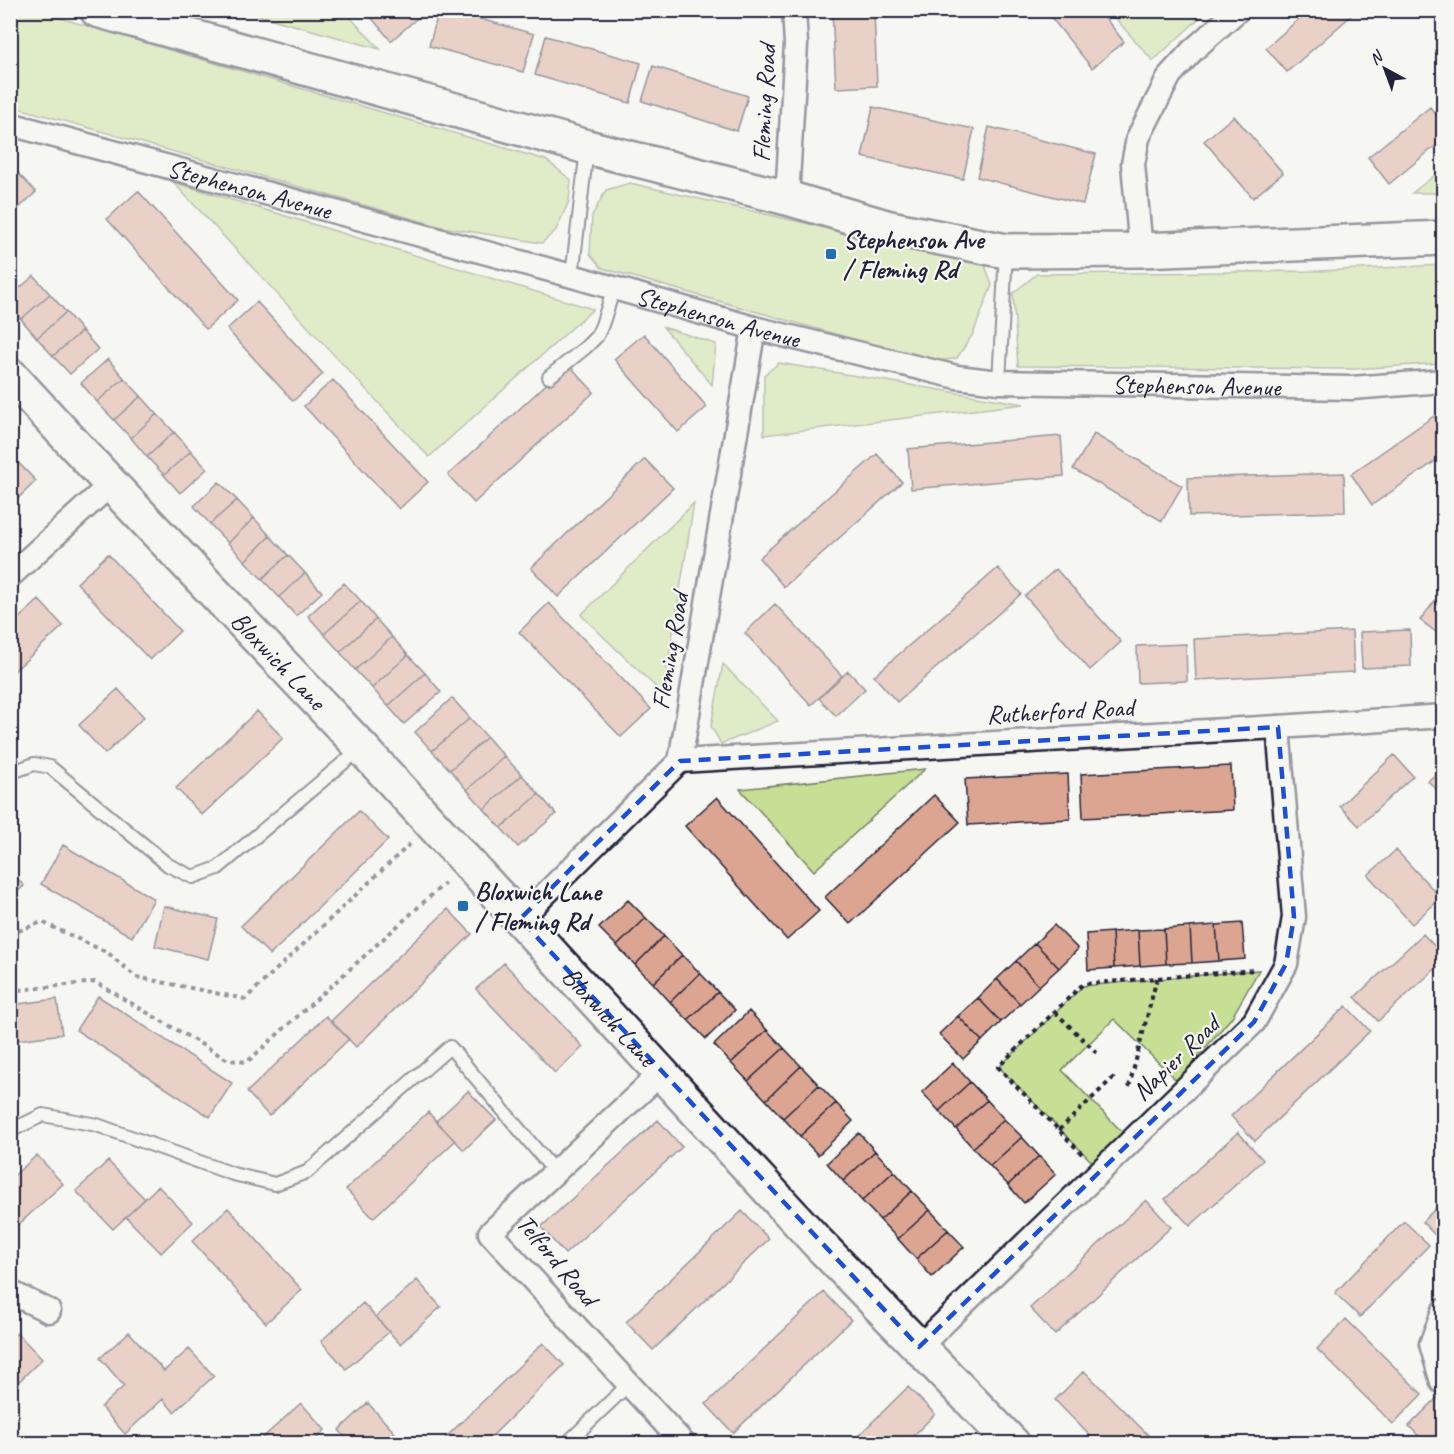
<svg xmlns="http://www.w3.org/2000/svg" width="1454" height="1454" font-family="Caveat,sans-serif">
  <rect width="100%" height="100%" fill="#f6f6f2"/>
  <filter id="ink" filterUnits="userSpaceOnUse"><feTurbulence type="fractalNoise" baseFrequency=".0167" numOctaves="2"/><feDisplacementMap in="SourceGraphic" scale="12" xChannelSelector="R" yChannelSelector="G"/><feConvolveMatrix kernelMatrix="1 2 1 2 8 2 1 2 1" color-interpolation-filters="sRGB"/></filter>
  <g filter="url(#ink)">
    <path fill="#c6df95" stroke="#748068" stroke-width="1.5" d="M10 11H36L546 160 571 180 569 201 556 230 542 243 442 227 11 106Z
      M243 11H344L380 49Z
      M1205 11 1206 12 1153 61 1109 11Z
      M1443 169V193H1412Z
      M173 182 593 309 429 457Z
      M630 183 831 229 982 257 992 285 973 334 957 358 934 362 602 268 590 254 592 216 606 190Z
      M1443 265V363L1354 369 1018 366 1013 293 1037 274 1319 271Z
      M663 327 716 344 712 385Z
      M779 363 1024 404 764 435V375Z
      M694 503 663 694 581 615Z
      M723 664 778 721 721 744 711 726Z
      M925 769 814 871 740 789Z
      M1259 970 1232 1017 1177 1081 1114 1019 1062 1070 1124 1134 1093 1163 999 1067 1083 986Z"/>
    <path fill="#dba592" stroke="#22223b" stroke-width="1.5" d="M365 10H419L422 14 391 41Z
      M439 10H448L534 34 523 72 429 46Z
      M832 10H874L877 86 836 88Z
      M1045 10H1099L1124 42 1092 68Z
      M1309 10H1348L1352 15 1287 72 1266 48Z
      M546 36 641 63 630 103 535 75Z
      M653 66 748 96 737 131 642 101Z
      M873 107 974 129 963 179 862 157Z
      M1430 107 1444 124V139L1389 184 1368 157Z
      M1234 116 1283 173 1253 198 1204 141Z
      M989 127 1096 154 1083 204 977 177Z
      M10 165 36 192 18 209 10 201Z
      M138 191 238 300 206 329 107 219Z
      M34 276 50 294 21 319 10 307V296Z
      M50 294 66 312 37 338 21 319Z
      M257 302 323 374 293 401 227 329Z
      M66 312 82 331 53 356 37 338Z
      M82 331 98 349 70 374 53 356Z
      M644 334 707 407 678 432 614 359Z
      M108 359 124 378 97 402 81 383Z
      M568 364 594 392 474 503 448 475Z
      M124 378 141 396 114 420 97 402Z
      M333 380 428 482 399 509 304 406Z
      M141 396 157 414 131 438 114 420Z
      M157 414 174 432 147 457 131 438Z
      M1434 416 1444 429V455L1372 505 1351 474Z
      M174 432 191 451 164 475 147 457Z
      M1094 434 1182 486 1162 521 1073 469Z
      M1061 436 1064 476 911 489 908 449Z
      M191 451 207 469 180 493 164 475Z
      M10 454 36 481 10 506Z
      M877 454 902 482 784 587 759 558Z
      M645 459 673 488 558 597 531 568Z
      M1344 473 1345 512 1189 516 1188 478Z
      M219 482 237 500 210 524 194 506Z
      M237 500 254 518 228 543 210 524Z
      M254 518 270 536 245 561 228 543Z
      M270 536 288 555 262 579 245 561Z
      M108 554 180 631 150 660 77 583Z
      M288 555 305 573 279 597 262 579Z
      M998 568 1021 594 897 702 874 676Z
      M1056 569 1121 642 1090 670 1025 596Z
      M305 573 322 592 296 616 279 597Z
      M344 583 361 601 324 634 308 616Z
      M1444 589V638L1420 620Z
      M39 600 63 626 10 675V626Z
      M361 601 376 619 340 652 324 634Z
      M549 603 651 709 621 737 519 632Z
      M775 604 842 676 811 705 745 633Z
      M376 619 392 637 355 670 340 652Z
      M1410 630 1411 666 1362 668 1360 632Z
      M1352 631 1354 672 1196 680 1194 639Z
      M392 637 408 655 372 688 355 670Z
      M1186 644 1187 681 1138 683 1137 646Z
      M408 655 425 673 388 706 372 688Z
      M848 671 865 689 836 716 819 698Z
      M425 673 441 692 404 724 388 706Z
      M118 689 144 717 105 754 79 725Z
      M452 698 470 718 432 751 415 732Z
      M257 711 283 738 202 815 176 788Z
      M470 718 487 737 450 770 432 751Z
      M487 737 504 756 467 790 450 770Z
      M1394 755 1413 776 1359 826 1340 806Z
      M504 756 522 775 484 809 467 790Z
      M1231 766 1233 810 1083 818 1081 774Z
      M1444 766V797L1428 781Z
      M1068 774 1070 819 968 825 965 779Z
      M522 775 539 794 501 828 484 809Z
      M539 794 556 814 518 847 501 828Z
      M934 795 960 822 850 924 825 897Z
      M717 797 819 911 787 940 685 826Z
      M359 811 388 840 270 955 241 926Z
      M63 845 154 899 132 937 41 884Z
      M1396 850 1441 898 1412 924 1368 875Z
      M10 871 24 886 10 898Z
      M628 900 646 918 617 946 599 928Z
      M164 906 218 919 208 959 155 946Z
      M448 909 472 934 356 1047 331 1021Z
      M646 918 664 936 635 965 617 946Z
      M1242 923 1245 959 1219 961 1216 925Z
      M1054 925 1078 949 1059 968 1035 943Z
      M1216 925 1219 961 1192 963 1190 927Z
      M1190 927 1192 963 1166 964 1164 929Z
      M1164 929 1166 964 1140 966 1138 930Z
      M1138 930 1140 966 1114 968 1112 932Z
      M1112 932 1114 968 1088 970 1086 934Z
      M1423 934 1444 956V961L1378 1021 1355 997Z
      M664 936 682 955 653 983 635 965Z
      M1035 943 1059 968 1039 986 1016 961Z
      M682 955 700 973 670 1002 653 983Z
      M1016 961 1039 986 1020 1004 997 979Z
      M504 963 583 1047 555 1073 476 989Z
      M700 973 718 992 688 1020 670 1002Z
      M997 979 1020 1004 1001 1022 978 998Z
      M718 992 735 1010 706 1039 688 1020Z
      M98 996 232 1083 210 1117 76 1030Z
      M978 998 1001 1022 982 1041 958 1016Z
      M57 999 62 1034 10 1041V1005Z
      M1346 1006 1370 1031 1255 1141 1231 1116Z
      M749 1011 767 1030 731 1063 714 1045Z
      M326 1016 349 1039 269 1116 247 1092Z
      M958 1016 982 1041 963 1059 939 1034Z
      M767 1030 784 1048 748 1081 731 1063Z
      M784 1048 801 1066 766 1100 748 1081Z
      M953 1063 970 1082 939 1111 922 1092Z
      M801 1066 819 1085 783 1118 766 1100Z
      M970 1082 987 1100 956 1129 939 1111Z
      M819 1085 836 1103 800 1136 783 1118Z
      M468 1091 496 1120 464 1150 436 1121Z
      M987 1100 1004 1119 973 1148 956 1129Z
      M836 1103 853 1121 818 1155 800 1136Z
      M428 1112 455 1141 373 1218 346 1189Z
      M1004 1119 1022 1137 990 1166 973 1148Z
      M658 1120 682 1147 565 1254 541 1227Z
      M1238 1132 1263 1160 1190 1226 1165 1199Z
      M859 1133 875 1151 843 1181 827 1163Z
      M1022 1137 1039 1156 1008 1185 990 1166Z
      M875 1151 894 1171 862 1201 843 1181Z
      M37 1155 63 1184 18 1225 10 1217V1179Z
      M1039 1156 1056 1174 1024 1203 1008 1185Z
      M108 1161 145 1199 113 1229 76 1191Z
      M894 1171 912 1191 880 1220 862 1201Z
      M158 1186 193 1222 161 1253 126 1217Z
      M912 1191 930 1210 898 1239 880 1220Z
      M1146 1200 1171 1227 1055 1335 1030 1308Z
      M1444 1200V1244L1422 1222Z
      M228 1208 302 1290 266 1323 192 1241Z
      M930 1210 948 1230 916 1259 898 1239Z
      M742 1211 769 1239 653 1350 626 1322Z
      M1404 1221 1429 1245 1360 1317 1335 1293Z
      M948 1230 964 1247 932 1277 916 1259Z
      M417 1280 441 1307 400 1344 376 1317Z
      M824 1292 851 1320 733 1433 706 1404Z
      M363 1303 389 1332 346 1369 321 1341Z
      M1346 1319 1422 1394 1393 1424 1317 1349Z
      M129 1332 164 1371 189 1349 214 1376 174 1412 163 1399 125 1434 101 1407 124 1386 100 1358Z
      M17 1333 42 1359 10 1390V1339Z
      M543 1343 564 1365 484 1444H439Z
      M1084 1371 1157 1444H1098L1055 1400Z
      M908 1387 935 1414 905 1444H850Z
      M1438 1397 1444 1403V1444H1427L1409 1426Z
      M301 1403 325 1430 311 1444H256Z
      M368 1403 401 1440 397 1444H351L339 1430Z"/>
    <g fill="none" stroke-linecap="round" stroke-linejoin="round">
      <g stroke="#22223b" stroke-width="16">
        <path id="lane" d="M572 276 587 149
          M549 377 586 347 597 336 602 325 614 288
          M999 382 1006 252
          M10 773 34 764 50 767 168 865 193 877 218 868 360 749
          M10 1131 43 1115 97 1125 233 1174 275 1184 307 1172 450 1047 555 1172
          M566 1444 629 1384"/>
      </g>
      <g stroke="#22223b" stroke-width="27">
        <g id="street">
          <path id="s1" d="M10 124 572 276 754 328 957 377 999 382 1351 388 1444 381"/>
          <path d="M787 198 796 44 794 10"/>
          <path d="M1141 250 1133 164 1138 138 1170 75 1193 50 1238 10"/>
          <path d="M10 576 111 484"/>
          <path d="M680 761 1278 727 1444 716"/>
          <path d="M520 919 680 761 754 328"/>
          <path d="M661 1073 490 1233 684 1444"/>
          <path d="M10 1292 49 1311"/>
          <path d="M1444 1310 1431 1344 1442 1382 1444 1383"/>
          <path d="M919 1347 1254 1022 1286 964 1294 917 1278 727"/>
        </g>
      </g>
      <g stroke="#22223b" stroke-width="38">
        <g id="secondary">
          <path d="M97 10 587 147 787 198 890 228 1006 251 1141 250 1444 238"/>
          <path id="s2" d="M10 375 111 484 362 748 818 1243 1013 1444"/>
        </g>
      </g>
      <path stroke="#22223b" stroke-width="4" stroke-dasharray="4.5 4.5" stroke-linecap="butt" d="M10 934 42 922 108 953 136 977 245 999 411 843
        M10 991 95 982 228 1060 247 1062 445 883
        M1055 1012 1100 1056
        M1129 1087 1157 978
        M1059 1130 1117 1074
        M1082 1154 998 1067 1083 984 1255 970"/>
      <use href="#lane" stroke="#f6f6f2" stroke-width="12"/>
      <use href="#street" stroke="#f6f6f2" stroke-width="22"/>
      <use href="#secondary" stroke="#f6f6f2" stroke-width="33"/>
    </g>
  </g>
  <path d="M0 0H1454V1454H0ZM1278 727 1294 917 1286 964 1254 1022 919 1347 520 919 680 761Z" fill="#f6f6f2" fill-opacity=".55" fill-rule="evenodd"/>
  <path fill="none" stroke="#1d4ed8" stroke-width="4.5" stroke-dasharray="12 8" stroke-linejoin="round" d="M1278 727 1294 917 1286 964 1254 1022 919 1347 520 919 680 761Z"/>
  <g fill="#1f6fb2" stroke="#f6f6f2" stroke-width="2">
    <rect x="825" y="248" width="12" height="12" rx="3"/>
    <rect x="457" y="900" width="12" height="12" rx="3"/>
  </g>
  <g text-anchor="middle" dominant-baseline="central" stroke-width="4.5" stroke-linejoin="round" paint-order="stroke">
    <g font-size="26" fill="#22223b" stroke="#f6f6f2">
      <text transform="translate(764 103) rotate(-87)">Fleming Road</text>
      <text stroke="none"><textPath href="#s1" startOffset="248">Stephenson Avenue</textPath></text>
      <text stroke="none"><textPath href="#s1" startOffset="734">Stephenson Avenue</textPath></text>
      <text stroke="none"><textPath href="#s1" startOffset="1220">Stephenson Avenue</textPath></text>
      <text transform="translate(670 651) rotate(-80)">Fleming Road</text>
      <text stroke="none"><textPath href="#s2" startOffset="392">Bloxwich Lane</textPath></text>
      <text transform="translate(1060 711) rotate(-3)">Rutherford Road</text>
      <text stroke="none"><textPath href="#s2" startOffset="878">Bloxwich Lane</textPath></text>
      <text transform="translate(1176 1058) rotate(-44)">Napier Road</text>
      <text transform="translate(557 1260) rotate(50)">Telford Road</text>
    </g>
    <g font-size="26" font-weight="bold" fill="#22223b" stroke="#f6f6f2" text-anchor="start">
      <text x="843" y="239">Stephenson Ave<tspan x="843" dy="30">/ Fleming Rd</tspan></text>
      <text x="475" y="891">Bloxwich Lane<tspan x="475" dy="30">/ Fleming Rd</tspan></text>
    </g>
  </g>
  <rect width="1454" height="1454" fill="none" stroke="#f6f6f2" stroke-width="36"/>
  <rect x="18" y="18" width="1418" height="1418" fill="none" stroke="#22223b" stroke-width="2" filter="url(#ink)"/>
  <g transform="translate(1385 69) rotate(319)" stroke="#f6f6f2" stroke-width="4.5" paint-order="stroke">
  <path d="M0-4.5L10 22L0 15L-10 22Z" fill="#22223b"/>
  <text y="-9" font-size="16" font-weight="bold" text-anchor="middle" fill="#22223b">N</text>
  </g>
</svg>
